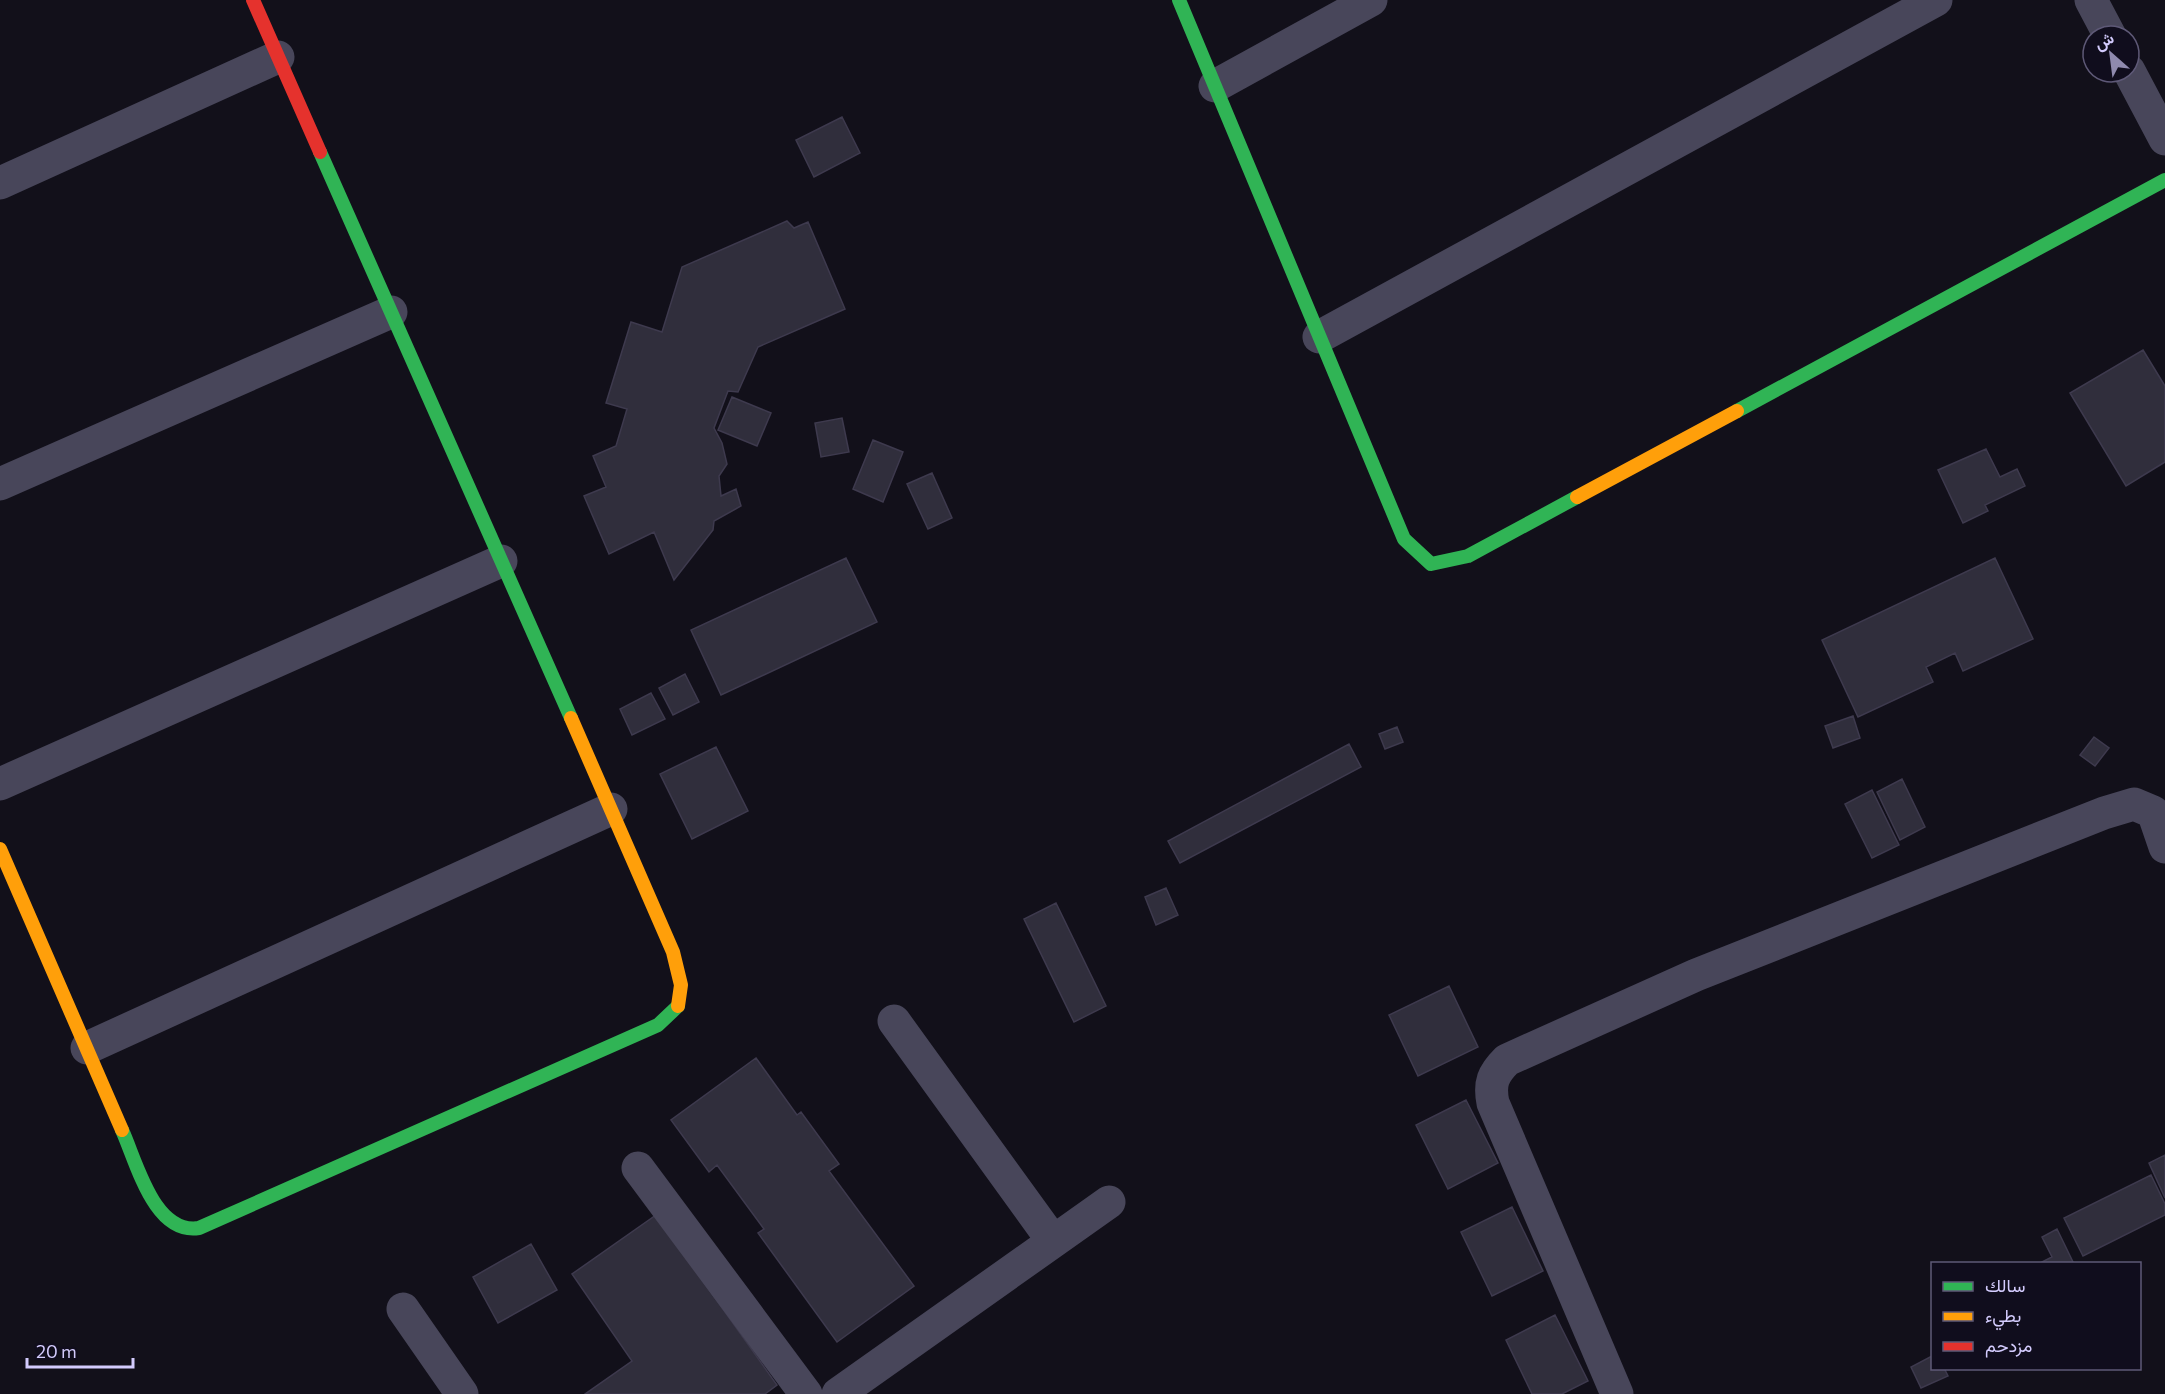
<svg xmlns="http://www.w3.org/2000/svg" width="2165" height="1394" font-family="Commissioner,Vazirmatn,sans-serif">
  <rect width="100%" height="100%" fill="#12101a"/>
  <path fill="#302e3c" stroke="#3e3a4e" stroke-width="1.5" d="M842 117 860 153 814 177 796 140Z
    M787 221 794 228 808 222 845 309 758 347 738 392 728 391 714 428 722 443 727 464 719 476 721 496 736 489 741 506 714 521 713 530 674 580 654 532 609 554 584 496 606 487 593 456 616 446 627 409 606 403 631 322 662 332 682 267Z
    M2143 350 2165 386V462L2126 486 2070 393Z
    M732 397 771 413 757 446 718 430Z
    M842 418 849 452 821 457 815 423Z
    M873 440 903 452 883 502 853 489Z
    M1986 449 2000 477 2017 469 2025 486 1985 505 1988 511 1963 523 1938 470Z
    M932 473 952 518 928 529 907 484Z
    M846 558 877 622 721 695 691 630Z
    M1995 558 2033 639 1963 671 1955 653 1926 667 1933 682 1858 717 1822 640Z
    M685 674 699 702 673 715 659 688Z
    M651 693 665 719 632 735 620 709Z
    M1853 716 1860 738 1833 748 1825 726Z
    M1397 727 1403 742 1385 749 1379 734Z
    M2094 737 2109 748 2095 766 2080 755Z
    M1349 744 1361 767 1180 863 1168 841Z
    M716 747 748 811 692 839 660 774Z
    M1902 779 1925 827 1900 840 1877 792Z
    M1872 790 1899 845 1872 858 1845 804Z
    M1166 888 1178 915 1156 925 1145 897Z
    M1056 903 1106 1006 1074 1022 1024 919Z
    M1449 986 1478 1047 1418 1076 1389 1015Z
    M756 1058 797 1115 801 1112 839 1164 829 1171 914 1286 837 1342 758 1233 764 1229 717 1165 709 1172 671 1120Z
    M1466 1100 1498 1163 1448 1189 1416 1125Z
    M2165 1155V1198L2149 1163Z
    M2151 1175 2165 1204V1215L2083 1256 2064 1218Z
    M1512 1207 1543 1271 1492 1296 1461 1232Z
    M656 1215 777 1385 765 1394H585L632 1361 572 1274Z
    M2057 1229 2074 1264H2038L2052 1257 2042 1237Z
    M531 1244 557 1290 498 1323 473 1277Z
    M1555 1315 1588 1381 1562 1394H1532L1506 1340Z
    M1932 1356V1368H1944L1948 1376 1921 1388 1911 1367Z"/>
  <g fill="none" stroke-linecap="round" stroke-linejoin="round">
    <path stroke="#48465a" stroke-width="33" d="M2091 0 2110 36
      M2129 71 2165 139
      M1215 86 1371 0
      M0 183 278 57
      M1319 337 1936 0
      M0 484 391 312
      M0 784 501 561
      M894 1021 1053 1241
      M87 1048 611 809
      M638 1168 806 1394
      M403 1309 462 1394
      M838 1394 1109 1202
      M1617 1394 1493 1103C1489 1083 1493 1074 1507 1060L1696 975 2104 813 2134 804 2153 812 2165 847"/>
    <path stroke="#30b455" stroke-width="14" d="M1179 0 1404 539 1431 564 1468 556 1577 497
      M320 152 571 718
      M1737 411 2165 180
      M122 1130C137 1163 154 1235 199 1228L658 1025 678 1006"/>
    <path stroke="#ff9f0a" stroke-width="14" d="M1577 497 1737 411
      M571 718 673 952 681 985 678 1006
      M0 849 122 1130"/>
    <path stroke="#e5322d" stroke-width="14" d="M253 0 320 152"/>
  </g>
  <rect x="1931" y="1262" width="210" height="108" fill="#100d1d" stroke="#5e5977" stroke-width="1.5"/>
  <rect x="1943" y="1282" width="30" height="9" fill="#30b455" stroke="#5e5977" stroke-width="1.5"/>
  <text x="1985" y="1292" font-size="18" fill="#d3cbfd">سالك</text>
  <rect x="1943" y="1312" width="30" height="9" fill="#ff9f0a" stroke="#5e5977" stroke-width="1.5"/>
  <text x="1985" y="1322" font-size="18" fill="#d3cbfd">بطيء</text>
  <rect x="1943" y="1342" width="30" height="9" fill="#e5322d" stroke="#5e5977" stroke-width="1.5"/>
  <text x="1985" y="1352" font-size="18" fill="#d3cbfd">مزدحم</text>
  <g transform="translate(2111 54) rotate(332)"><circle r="28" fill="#100d1d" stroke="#5e5977" stroke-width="1.5"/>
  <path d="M0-4.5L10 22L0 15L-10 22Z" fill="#8f8aae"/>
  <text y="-9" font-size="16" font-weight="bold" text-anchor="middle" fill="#d3cbfd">ش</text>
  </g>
  <path d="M27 1358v9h106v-9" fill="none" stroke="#d3cbfd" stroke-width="3"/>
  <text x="36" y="1358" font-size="18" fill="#d3cbfd" stroke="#100d1d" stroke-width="4.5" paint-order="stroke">20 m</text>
</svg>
